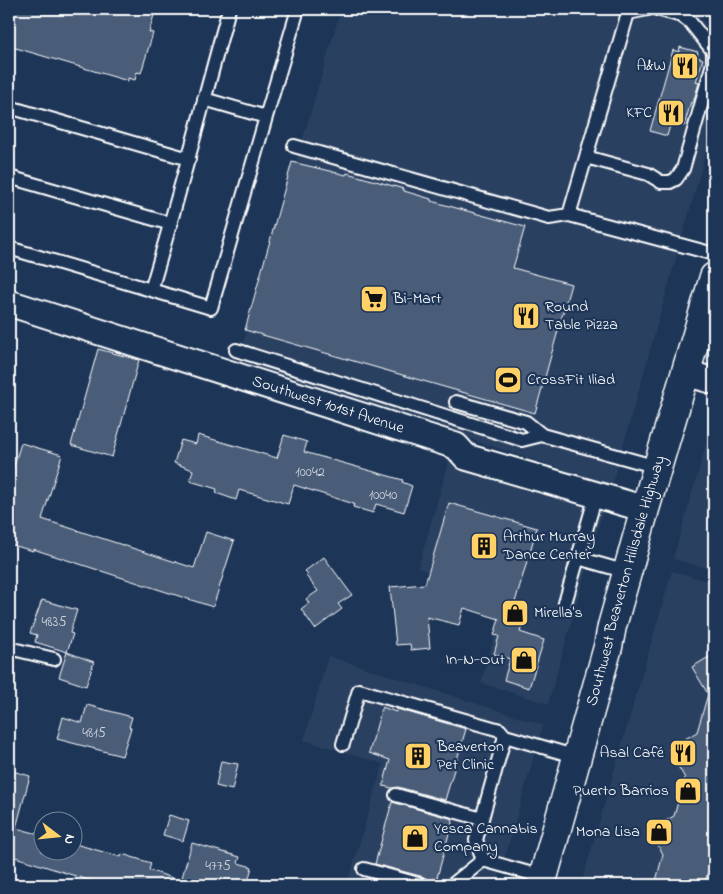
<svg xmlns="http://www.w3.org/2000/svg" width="723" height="894" font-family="'Indie Flower',sans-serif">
  <rect width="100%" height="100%" fill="#1d3557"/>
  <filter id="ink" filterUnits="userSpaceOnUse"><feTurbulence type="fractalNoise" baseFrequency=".02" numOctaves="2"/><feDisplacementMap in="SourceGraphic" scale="10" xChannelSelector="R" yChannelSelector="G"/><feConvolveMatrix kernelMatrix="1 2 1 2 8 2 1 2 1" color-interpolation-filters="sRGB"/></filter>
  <g filter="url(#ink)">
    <path fill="#2a4161" d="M341 9H694L714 36V124L612 485 237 364Z
      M714 417V570L673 559Z
      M449 461 603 511 548 704 481 683 506 596 418 568Z
      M672 571 714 583V885H581Z
      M328 656 543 725 497 885H347L383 764 304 740Z"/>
    <path fill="#4a5d79" stroke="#fff" d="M9 9H49L59 12 64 9H131L154 15 149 32 153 33 141 73 137 72 135 80 128 78V81L9 46Z
      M680 47 698 52 697 57 703 59 696 82 699 83 693 103 691 102 684 126 671 122 667 136 650 131 673 50 679 52Z
      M292 162 346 175 347 173 404 189V191L431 199V201L525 227 513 268 571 284 535 413 245 330Z
      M98 349 139 360 112 457 71 445Z
      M198 435 277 458 284 435 307 442 304 452 403 480 402 482 412 486 404 512 376 504 373 513 353 507 354 504 294 485 288 504 239 490 236 500 216 493 217 489 190 481 193 470 174 463 181 440 196 444Z
      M21 443 62 455 42 519 194 568 206 532 234 541 213 607 33 549V551L9 544V482Z
      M449 503 537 528 515 602 528 606 520 632 544 640 529 688 504 680 510 659 494 654 499 636 494 635 499 619 464 608 459 625 427 617 430 648 411 650 410 644 396 645 390 587 425 584Z
      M324 557 352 595 338 604 342 609 315 629 301 609 309 603 306 599 318 591 306 576 308 574 305 571Z
      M42 600 77 610 70 633 73 634 67 652 94 662 86 686 59 677 67 652 35 642 37 635 30 633Z
      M714 654V862L710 865 704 885H655L663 854 649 830 674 816 685 778 668 749 697 732 708 694 692 667Z
      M87 705 132 717 129 727 131 728 122 756 57 739 63 717 82 723Z
      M382 707 396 712 397 709 466 729 445 800 398 787 392 788 383 786 390 760 369 753Z
      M221 761 238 764 232 790 216 786Z
      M9 770 30 776 16 828 42 835V852H72V843L121 857 122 854 151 863 149 870 181 881 192 843 240 857 238 863 252 867 247 885H104L9 855Z
      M392 802 453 819 435 885H430L428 880 424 877 375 864Z
      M169 815 189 821 183 841 163 835Z"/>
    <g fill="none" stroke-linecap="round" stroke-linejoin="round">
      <g stroke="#fff" stroke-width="16">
        <path id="service" d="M628 13 648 9
          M9 107 189 159
          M266 117 298 9
          M294 146 549 218 569 215 714 254
          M586 157 648 174 661 182H670L676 179 683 169 713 63V51L690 22 682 16 657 9
          M9 177 171 224
          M569 215 628 13 627 9
          M9 248 151 290C179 197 203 103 229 9
          M151 290 211 308 266 117 204 99
          M236 350 522 440 542 435
          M456 402 526 422 542 435 657 467
          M578 558 627 572
          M565 603 596 495
          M9 648 54 659
          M343 744 359 690 500 730 505 736
          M396 795 482 819
          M483 860 476 840 505 736 577 757
          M483 860 543 877
          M364 869 422 885
          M452 885 483 860"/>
      </g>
      <g stroke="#fff" stroke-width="29">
        <g id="minor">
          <path id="s1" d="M9 303 456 446 466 457 645 509"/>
          <path d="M686 373 714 381"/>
        </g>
      </g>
      <g stroke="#fff" stroke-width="31">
        <g id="primary">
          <path id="s2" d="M541 885 608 647 612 626 645 509 714 277"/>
        </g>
      </g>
      <use href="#service" stroke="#1d3557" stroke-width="12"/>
      <use href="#minor" stroke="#1d3557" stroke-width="25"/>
      <use href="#primary" stroke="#1d3557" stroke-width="28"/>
    </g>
  </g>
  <defs>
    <g id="restaurant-square" transform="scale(1.4375)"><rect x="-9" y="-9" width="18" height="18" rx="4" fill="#ffd166" stroke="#1d3557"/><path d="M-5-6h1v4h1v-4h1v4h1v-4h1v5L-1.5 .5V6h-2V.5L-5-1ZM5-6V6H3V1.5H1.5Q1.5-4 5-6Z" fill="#111"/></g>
    <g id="supermarket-square" transform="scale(1.4375)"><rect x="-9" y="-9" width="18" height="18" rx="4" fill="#ffd166" stroke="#1d3557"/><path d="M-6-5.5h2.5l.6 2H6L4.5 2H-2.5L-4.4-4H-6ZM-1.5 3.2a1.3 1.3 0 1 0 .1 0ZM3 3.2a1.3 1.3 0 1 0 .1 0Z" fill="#111"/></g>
    <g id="stadium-square" transform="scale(1.4375)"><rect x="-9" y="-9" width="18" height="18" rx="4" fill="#ffd166" stroke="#1d3557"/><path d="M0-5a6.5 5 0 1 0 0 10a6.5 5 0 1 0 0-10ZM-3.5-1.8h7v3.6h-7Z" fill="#111"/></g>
    <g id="building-square" transform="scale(1.4375)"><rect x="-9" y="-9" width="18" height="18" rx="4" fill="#ffd166" stroke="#1d3557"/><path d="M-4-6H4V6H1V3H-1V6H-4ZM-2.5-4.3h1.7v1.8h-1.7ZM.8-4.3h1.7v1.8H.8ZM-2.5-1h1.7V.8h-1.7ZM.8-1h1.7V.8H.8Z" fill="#111"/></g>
    <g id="shop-square" transform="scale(1.4375)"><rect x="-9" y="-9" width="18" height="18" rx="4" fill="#ffd166" stroke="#1d3557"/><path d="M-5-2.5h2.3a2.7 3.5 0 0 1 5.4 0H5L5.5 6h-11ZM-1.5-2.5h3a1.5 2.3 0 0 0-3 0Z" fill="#111"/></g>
  </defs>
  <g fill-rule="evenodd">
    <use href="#restaurant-square" x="685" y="66"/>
    <use href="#restaurant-square" x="671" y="113"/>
    <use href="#supermarket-square" x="374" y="299"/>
    <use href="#restaurant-square" x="526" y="316"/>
    <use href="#stadium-square" x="508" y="380"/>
    <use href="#building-square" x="484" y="546"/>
    <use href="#shop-square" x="515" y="613"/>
    <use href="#shop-square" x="524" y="660"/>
    <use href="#restaurant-square" x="683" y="753"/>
    <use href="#building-square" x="418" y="756"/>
    <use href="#shop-square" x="688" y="791"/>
    <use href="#shop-square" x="659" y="832"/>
    <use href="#shop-square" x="415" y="838"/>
  </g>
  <g text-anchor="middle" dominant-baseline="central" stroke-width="4.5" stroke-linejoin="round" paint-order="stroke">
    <g font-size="14" fill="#d2d6de">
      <text x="310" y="472">10042</text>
      <text x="383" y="495">10040</text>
      <text x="54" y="622">4835</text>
      <text x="94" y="733">4815</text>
      <text x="218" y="866">4775</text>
    </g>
    <g font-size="16" fill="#fff" stroke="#1d3557" text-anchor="start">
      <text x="666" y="66" text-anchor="end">A&amp;W</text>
      <text x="652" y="113" text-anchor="end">KFC</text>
      <text x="393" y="299">Bi-Mart</text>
      <text x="545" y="307">Round<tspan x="545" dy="18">Table Pizza</tspan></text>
      <text x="527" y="380">CrossFit Iliad</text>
      <text x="503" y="537">Arthur Murray<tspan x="503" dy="18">Dance Center</tspan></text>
      <text x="534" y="613">Mirella's</text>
      <text x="505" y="660" text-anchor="end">In-N-Out</text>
      <text x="437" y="747">Beaverton<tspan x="437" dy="18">Pet Clinic</tspan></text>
      <text x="664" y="753" text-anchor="end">Asal Café</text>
      <text x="669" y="791" text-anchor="end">Puerto Barrios</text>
      <text x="434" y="829">Yesca Cannabis<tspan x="434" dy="18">Company</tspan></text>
      <text x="640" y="832" text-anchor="end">Mona Lisa</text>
    </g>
    <g font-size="16" fill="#fff" stroke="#1d3557">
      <text stroke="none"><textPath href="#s1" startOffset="335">Southwest 101st Avenue</textPath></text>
      <text stroke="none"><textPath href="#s2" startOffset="316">Southwest Beaverton Hillsdale Highway</textPath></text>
    </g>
  </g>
  <rect width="723" height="894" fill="none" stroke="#1d3557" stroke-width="30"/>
  <rect x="15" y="15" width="693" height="864" fill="none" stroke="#fff" stroke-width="2" filter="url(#ink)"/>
  <g transform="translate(58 836) rotate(106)"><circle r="24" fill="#1d3557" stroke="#77869a"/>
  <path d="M0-4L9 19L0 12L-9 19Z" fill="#ffd166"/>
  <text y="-8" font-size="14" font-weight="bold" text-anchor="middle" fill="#ffffff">N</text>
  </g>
</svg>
